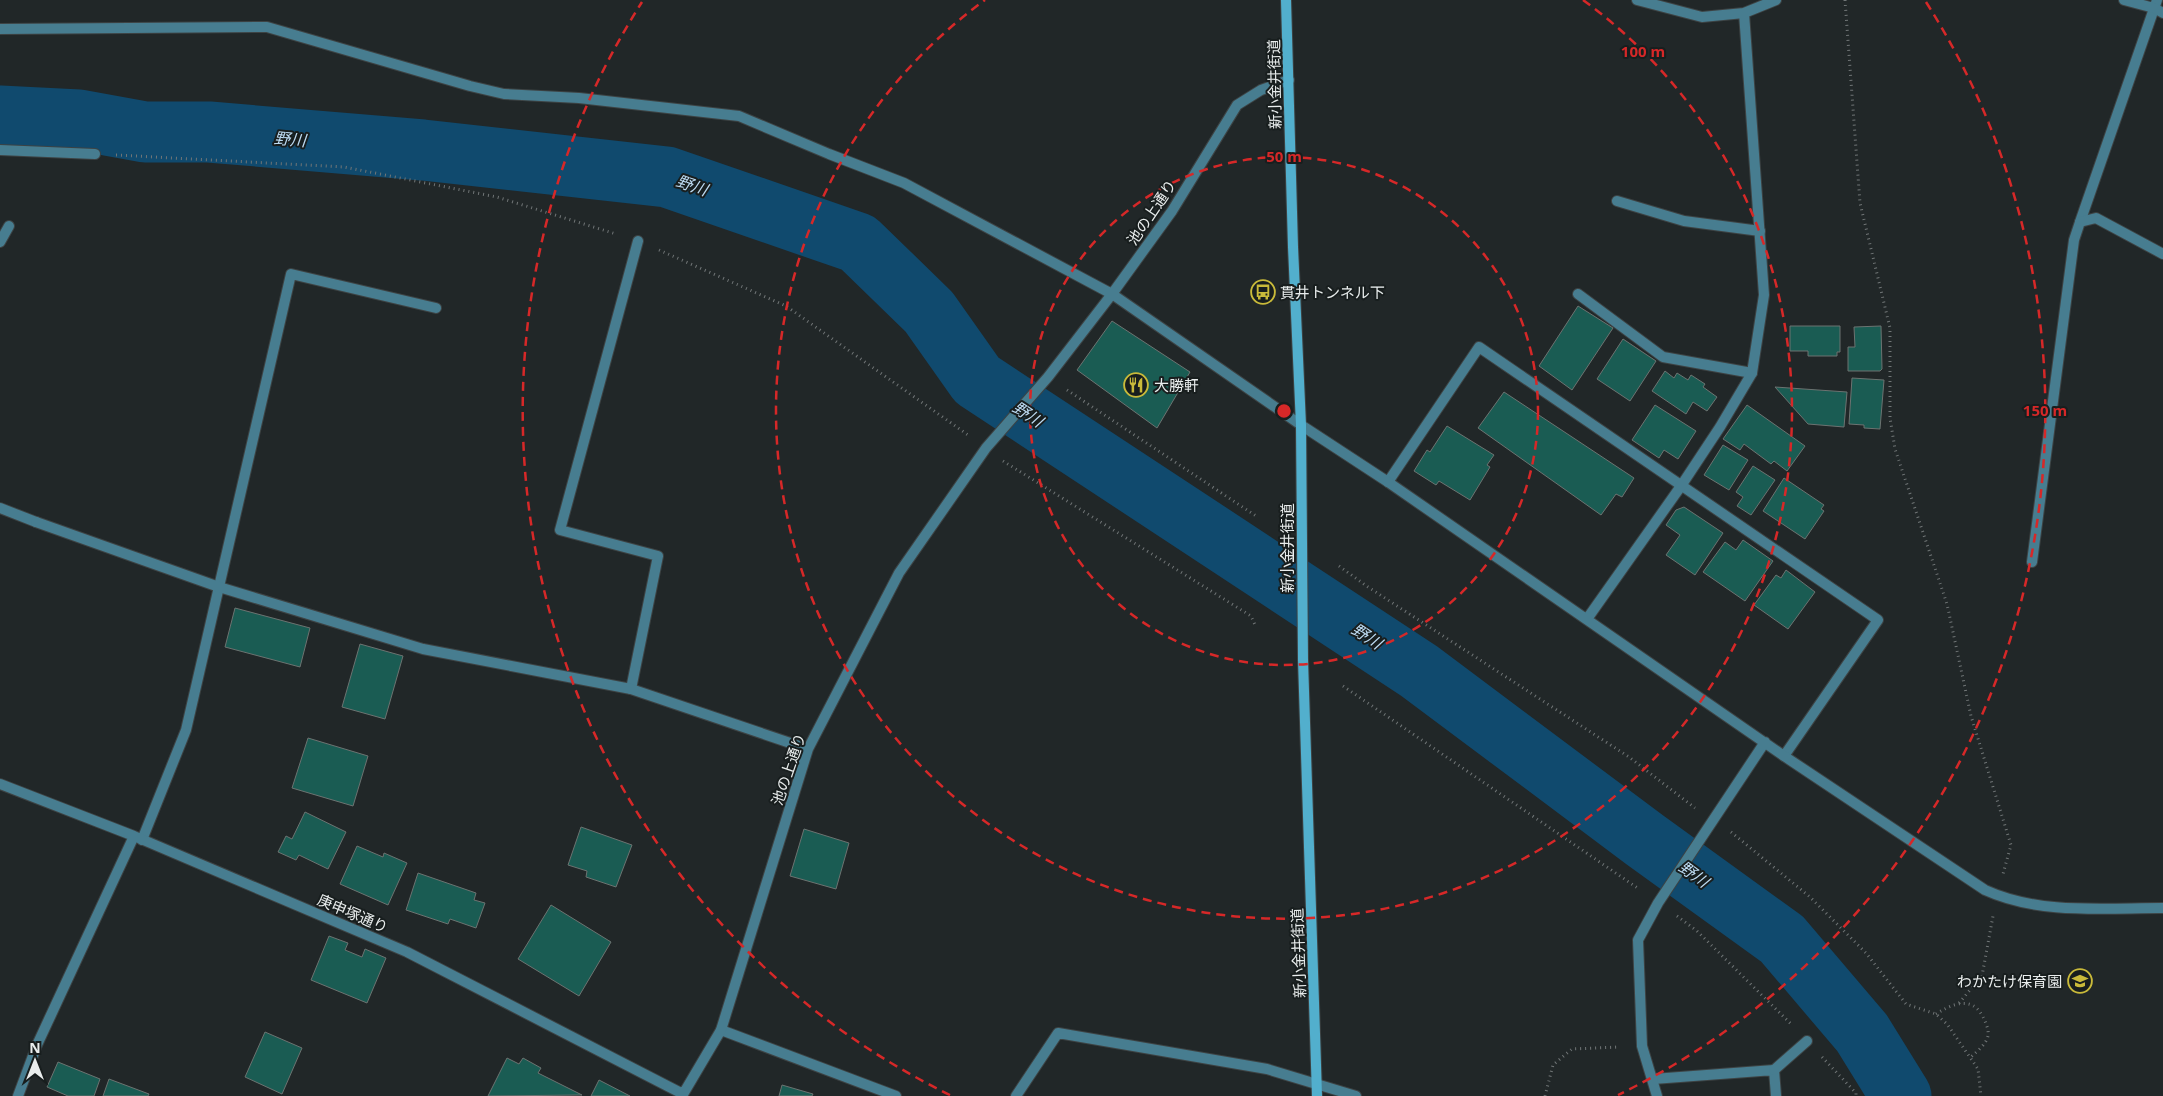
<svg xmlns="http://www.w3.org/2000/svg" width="2163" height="1096" font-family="'Noto Sans','Noto Sans JP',sans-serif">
  <rect width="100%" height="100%" fill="#212728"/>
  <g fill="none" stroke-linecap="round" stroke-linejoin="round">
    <path stroke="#104a6e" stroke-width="61" d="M0 116 79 120 145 132H209L423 150 667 177 858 243 929 312 977 380 1419 671 1645 840 1782 939 1862 1033 1901 1096"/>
  </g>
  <path fill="#1a5c53" stroke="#6c7371" d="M1578 306 1613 328 1572 390 1539 366Z
    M1112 321 1190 372 1157 428 1077 370Z
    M1790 326H1840V352H1837V356H1808V351H1790Z
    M1881 326 1882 369 1880 371H1848V347H1855L1854 327Z
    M1623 339 1656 361 1630 401 1597 379Z
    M1665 371 1674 378 1677 373 1688 380 1691 375 1705 384 1703 387 1717 397 1707 411 1693 402 1686 414 1652 391Z
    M1852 378 1884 380 1880 429 1864 428V425L1849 424Z
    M1775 387 1847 392 1844 427 1808 424Z
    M1504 392 1634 478 1622 497 1616 494 1601 515 1478 428Z
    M1655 405 1696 431 1678 459 1664 450 1659 458 1632 440Z
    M1747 405 1805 446 1787 471 1774 461 1771 464 1744 444 1740 450 1723 439Z
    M1447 426 1494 455 1487 465 1490 467 1470 500 1439 481 1436 485 1414 471 1427 450 1430 452Z
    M1723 445 1748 460 1729 490 1704 475Z
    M1753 466 1775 480 1751 515 1737 506 1743 497 1736 492Z
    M1784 478 1824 505 1821 509 1824 511 1805 539 1763 511Z
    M1684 507 1723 533 1695 575 1666 555 1680 535 1666 525 1676 510Z
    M1743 540 1773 561 1745 601 1703 572 1725 542 1736 550Z
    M1786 570 1815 592 1788 629 1754 605 1776 575 1781 578Z
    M235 608 310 628 300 667 225 647Z
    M360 644 403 656 385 719 342 707Z
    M308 738 368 756 353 806 292 788Z
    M305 812 346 832 328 869 299 855 296 860 278 852 286 836 292 839Z
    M581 827 632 845 616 887 586 877 587 871 568 865Z
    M804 829 849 843 836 889 790 876Z
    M357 846 383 857 384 853 407 863 388 905 340 884Z
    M418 873 476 893 474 900 485 903 476 928 450 919 448 924 406 910Z
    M551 905 611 942 579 996 518 959Z
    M329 936 348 943 345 950 362 957 365 949 386 958 367 1003 311 980Z
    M265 1032 302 1048 282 1094 245 1077Z
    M507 1058 519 1064 523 1058 541 1068 538 1073 582 1095 488 1096Z
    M58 1062 100 1079 94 1096H68L47 1087Z
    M109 1079 149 1094 148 1096H103Z
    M599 1080 630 1096H591Z
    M782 1085 813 1094 812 1096H779Z"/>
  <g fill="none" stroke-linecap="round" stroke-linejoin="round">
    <g stroke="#3d4344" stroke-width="12">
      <path id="lane" d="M0 150 95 154
        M1617 201 1684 221 1760 231
        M2080 222 2157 0
        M0 242 9 226
        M1578 294 1663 357 1752 373
        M1388 482 1479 347 1878 620 1784 756
        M0 508 36 522
        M631 689 658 556 560 530 638 241
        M142 840 186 730 291 274 436 308
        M721 1030 896 1096
        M1653 1079 1774 1070 1776 1096
        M1016 1096 1058 1033 1267 1069 1356 1096"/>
    </g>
    <g stroke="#3d4344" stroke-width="12">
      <path id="street" d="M1637 0 1702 17 1744 13 1776 0
        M2124 0 2154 8 2163 13
        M0 29 267 27 470 86 504 94 579 98 739 116 829 154 904 183 1112 294 1301 425 1388 482 1784 756 1985 890C2040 915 2104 908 2163 908
        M36 522 219 587 423 649 631 689 808 749
        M2032 562 2074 240 2080 222 2096 218 2163 254
        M1587 619 1681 486 1720 427 1752 373 1764 295 1744 13
        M0 784 134 836 407 952 683 1094
        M1774 1070 1807 1041
        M18 1096 37 1045 134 836
        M682 1096 721 1030 808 749 899 573 986 448 1048 377 1112 294 1172 211 1237 105 1261 90 1289 80
        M1657 1096 1642 1046 1638 940 1658 903 1765 742"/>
    </g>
    <g stroke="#3d4344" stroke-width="12">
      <path id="secondary" d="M1286 0 1293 247 1301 425 1303 660 1317 1096"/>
    </g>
    <path stroke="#717677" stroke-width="3" stroke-dasharray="1 4" stroke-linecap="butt" d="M1845 0 1860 203 1890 328V418L1895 449 1947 604 1971 716 2011 845 2003 874
      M116 155 344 167 497 197 616 234
      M659 250 786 306 968 435
      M1067 390 1256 516
      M1003 461 1251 616 1256 627
      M1339 566 1368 587 1629 757 1695 808
      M1343 686 1639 889
      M1731 832 1810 897 1866 953 1906 1004 1936 1014 1947 1024 1978 1069 1981 1096
      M1677 916 1697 931 1792 1025
      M1959 1003 1982 976 1993 916
      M1936 1014C1952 1004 1972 995 1983 1017 1986 1023 1989 1030 1988 1036 1986 1045 1976 1052 1970 1058
      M1822 1057 1856 1093V1096
      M1545 1096 1553 1065 1572 1049 1619 1047"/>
    <use href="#lane" stroke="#477d90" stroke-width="10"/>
    <use href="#street" stroke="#477d90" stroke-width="10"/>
    <use href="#secondary" stroke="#52afcd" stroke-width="10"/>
  </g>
  <g fill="none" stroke="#d62828" stroke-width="2.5" stroke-dasharray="9 6">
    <circle cx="1284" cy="411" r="254"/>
    <path d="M1583 0A508 508 0 1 1 985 0"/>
    <path d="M950 1095A761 761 0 0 1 642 2M1926 2A761 761 0 0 1 1618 1095"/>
  </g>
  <defs>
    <g id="bus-ring" transform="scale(1.25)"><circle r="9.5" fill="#181e1e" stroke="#c9ba3a" stroke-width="1.5"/><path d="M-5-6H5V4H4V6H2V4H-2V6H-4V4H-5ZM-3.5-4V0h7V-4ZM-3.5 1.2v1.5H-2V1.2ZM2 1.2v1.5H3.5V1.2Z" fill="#c9ba3a"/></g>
    <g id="restaurant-ring" transform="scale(1.25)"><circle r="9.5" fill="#181e1e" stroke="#c9ba3a" stroke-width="1.5"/><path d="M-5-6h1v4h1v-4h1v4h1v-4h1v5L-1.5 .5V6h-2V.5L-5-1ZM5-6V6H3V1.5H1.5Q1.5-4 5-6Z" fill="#c9ba3a"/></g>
    <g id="school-ring" transform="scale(1.25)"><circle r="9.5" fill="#181e1e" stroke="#c9ba3a" stroke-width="1.5"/><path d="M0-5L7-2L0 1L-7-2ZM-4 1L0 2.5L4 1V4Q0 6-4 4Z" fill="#c9ba3a"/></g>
  </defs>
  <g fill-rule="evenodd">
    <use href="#bus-ring" x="1263" y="292"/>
    <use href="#restaurant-ring" x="1136" y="385"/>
    <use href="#school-ring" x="2080" y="981"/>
  </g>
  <g text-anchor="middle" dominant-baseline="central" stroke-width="4" stroke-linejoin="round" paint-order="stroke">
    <g font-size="15" fill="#e9eded" stroke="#181e1e">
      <text transform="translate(1274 84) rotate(-91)">新小金井街道</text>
      <text transform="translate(1151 212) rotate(-56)">池の上通り</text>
      <text transform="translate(1287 548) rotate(-90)">新小金井街道</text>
      <text transform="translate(788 769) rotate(-71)">池の上通り</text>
      <text transform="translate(353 913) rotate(23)">庚申塚通り</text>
      <text transform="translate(1298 953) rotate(-92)">新小金井街道</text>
    </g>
    <g font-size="15" fill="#e9eded" stroke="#181e1e" text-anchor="start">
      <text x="1280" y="292">貫井トンネル下</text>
      <text x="1154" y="385">大勝軒</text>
      <text x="2062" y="981" text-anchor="end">わかたけ保育園</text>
    </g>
    <g font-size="16" font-style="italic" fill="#bddbf2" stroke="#181e1e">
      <text transform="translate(290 139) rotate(5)">野川</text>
      <text transform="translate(692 185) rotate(19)">野川</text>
      <text transform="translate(1028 414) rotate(33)">野川</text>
      <text transform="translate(1367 636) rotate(33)">野川</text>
      <text transform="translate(1694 874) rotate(36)">野川</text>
    </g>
  </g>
  <circle cx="1284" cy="411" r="8" fill="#d62828" stroke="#181e1e" stroke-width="2.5"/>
  <g font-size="15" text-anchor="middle" font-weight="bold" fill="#d62828" stroke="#181e1e" stroke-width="4" stroke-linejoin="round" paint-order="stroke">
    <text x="1643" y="57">100 m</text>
    <text x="1284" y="162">50 m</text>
    <text x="2045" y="416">150 m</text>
  </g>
  <g transform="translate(35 1061)" stroke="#181e1e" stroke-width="4" paint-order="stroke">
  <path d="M0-4L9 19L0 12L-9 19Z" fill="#e9eded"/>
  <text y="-8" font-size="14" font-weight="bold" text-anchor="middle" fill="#e9eded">N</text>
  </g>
</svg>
